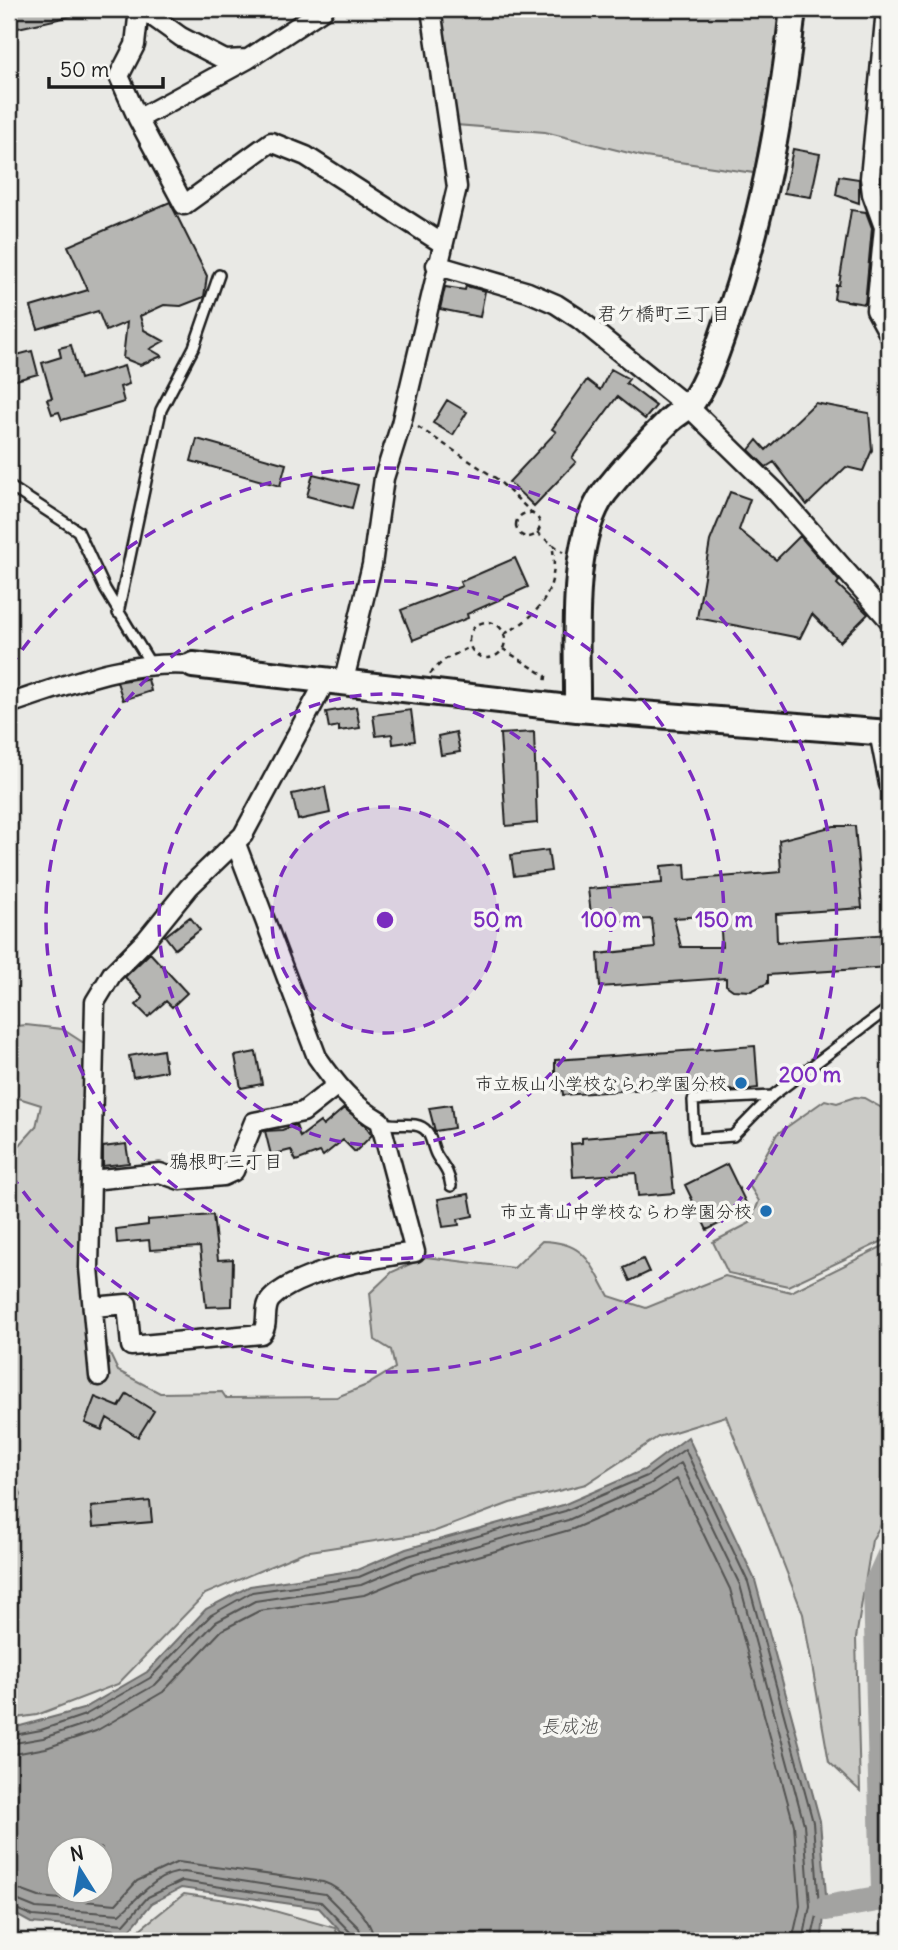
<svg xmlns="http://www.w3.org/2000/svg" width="898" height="1950" font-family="Delius,'Klee One',sans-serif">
  <rect width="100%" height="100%" fill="#e9e9e5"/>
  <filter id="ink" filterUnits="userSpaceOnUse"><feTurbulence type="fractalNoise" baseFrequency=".0143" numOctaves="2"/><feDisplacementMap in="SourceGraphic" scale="14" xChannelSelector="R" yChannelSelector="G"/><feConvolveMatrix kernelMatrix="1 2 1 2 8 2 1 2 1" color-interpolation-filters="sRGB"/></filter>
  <g filter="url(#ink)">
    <path fill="#cbcbc7" stroke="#747472" stroke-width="2" d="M441 9H783L754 173 645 157 545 132 456 125Z
      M26 1025 62 1029 87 1045 84 1300 118 1371 160 1393 222 1392 226 1398 337 1397 367 1385 395 1368 391 1350 375 1340 370 1293 392 1272 426 1257 514 1268 542 1241C585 1242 590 1262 609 1296L646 1308 725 1276 791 1292 889 1243V1511L872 1540 856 1638 860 1791 829 1762 803 1614 726 1416 658 1437 586 1484 510 1503 433 1532 304 1552 205 1594 118 1684 37 1715 9 1719V1526L21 1495 9 1453V1157L36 1127 41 1105 9 1095V1027Z
      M855 1097 864 1098 889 1112V1231L885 1240 788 1286 728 1273 713 1242 750 1223 759 1201 749 1185 777 1134 825 1100 837 1103Z
      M184 1894 246 1903 335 1928 341 1941H135L134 1934Z"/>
    <path fill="#a3a3a1" stroke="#6d6d6c" stroke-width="2" fill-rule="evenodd" d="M688 1437 755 1580 820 1821 826 1895 822 1936 814 1941H349L319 1908 181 1888 152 1903 129 1931 31 1923 9 1911V1729L83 1709 147 1672 206 1609 250 1586 357 1570 406 1549 563 1505 644 1470ZM60 1848H102V1890H60Z"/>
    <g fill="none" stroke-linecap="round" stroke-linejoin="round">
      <path stroke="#525251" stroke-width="2" d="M9 1736 41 1730 85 1715 150 1678 211 1615 252 1592 359 1577 408 1556 565 1511 647 1476 685 1449 748 1582 813 1822 819 1907 811 1941
        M9 1744 43 1738 88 1723 155 1685 216 1622 255 1601 361 1585 411 1564 568 1520 650 1484 681 1463 740 1585 804 1824 810 1906 803 1941
        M9 1755 46 1748 96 1731 163 1692 222 1630 259 1611 364 1595 415 1574 573 1529 655 1493 677 1479 730 1589 794 1825 800 1906 792 1941
        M9 1886 39 1897 116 1904 137 1881 178 1862 323 1882C343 1888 373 1920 374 1941
        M9 1897 36 1908 120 1914C139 1898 155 1873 184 1872L325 1894 359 1928 363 1941
        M9 1906 33 1916 124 1924 148 1897 182 1881 321 1902 352 1934 354 1941"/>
      <path stroke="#a3a3a1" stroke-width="26" d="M826 1908 877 1899 884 1892 876 1586 889 1557"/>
    </g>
    <path fill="#b6b6b3" stroke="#1c1c1c" stroke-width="2" fill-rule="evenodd" d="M9 9H81V14L9 30Z
      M793 149 820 154 811 197 784 193Z
      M839 176 859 179V203L836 195Z
      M170 202 207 276 204 297 181 306 164 305 140 316 144 330 164 341 150 349 162 356 140 365 123 358 127 322 106 331 98 311 38 329 31 307 88 290 68 246Z
      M851 210 866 212 872 228 865 304 834 299 836 285H839Z
      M466 286 485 291 480 317 440 309 445 287 465 290Z
      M71 345 80 379 124 366 129 384 120 387 124 402 62 420 59 412 52 414 47 399 52 398 42 363 61 357 59 348Z
      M32 351 38 374 9 382V357Z
      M611 369 629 379 626 383 656 406 645 419 617 397 572 458 576 462 534 506 509 482 556 432 552 429 587 380 600 390Z
      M447 400 467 412 453 435 433 423Z
      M815 403 869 413 872 450 863 471 846 467 807 505 774 462 766 467 749 450 757 440 766 450Z
      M197 439 286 464 280 486 191 461Z
      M313 474 358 485 352 508 307 496Z
      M730 492 750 499 739 530 776 560 800 536 839 581 837 584 868 614 840 642 812 614 800 638 697 618 710 541Z
      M515 558 528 587 467 614 468 618 413 640 401 610 462 586 460 582Z
      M140 678 141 681 148 679 151 691 123 700 117 682Z
      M356 707 360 728 339 731V726L329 728 326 712Z
      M411 710 415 741 393 744 392 734 376 736 373 715Z
      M456 732 460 752 441 755 438 736Z
      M534 732 537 823 506 826 500 734Z
      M325 787 330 813 298 820 292 794Z
      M834 826H855L862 908 776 914 777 942 889 934V967L768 975V983L751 991 733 990 726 985V978L600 987 598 954 655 948 652 919 592 922 588 889 662 883 661 866 685 864 686 880 781 872 779 840ZM720 915 722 947H681L674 918Z
      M548 850 551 871 514 876 511 855Z
      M190 917 200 930 175 949 165 936Z
      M150 953 187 993 172 1007 166 1001 148 1017 136 1005 143 998 125 977Z
      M755 1046 758 1088 742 1090 692 1091V1086L563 1095 562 1084 555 1083V1060Z
      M163 1050 166 1071 133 1077 129 1056Z
      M256 1052 262 1084 241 1088 235 1056Z
      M451 1105 454 1128 435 1131 429 1108Z
      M344 1108 365 1125 372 1135 355 1152 343 1140 323 1156 320 1152 296 1161 291 1150 271 1155 265 1131 282 1130 296 1125 300 1137 320 1122 323 1126Z
      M668 1131 674 1193 638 1196 636 1173 573 1177 571 1144 582 1143V1138Z
      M126 1144 129 1163 103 1166V1147Z
      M727 1164 749 1209 707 1230 685 1185Z
      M469 1194 473 1216 458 1219 459 1225 443 1227 438 1199Z
      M213 1215 218 1260 233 1259 232 1306 206 1307 200 1247 150 1250 149 1240 117 1243 116 1229 148 1225V1220Z
      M643 1259 649 1272 630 1281 624 1268Z
      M127 1394 154 1411 138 1437 107 1418 102 1430 85 1423 95 1397 119 1407Z
      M150 1501 152 1522 93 1527 91 1507Z"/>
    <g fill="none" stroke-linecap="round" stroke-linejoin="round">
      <g stroke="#1c1c1c" stroke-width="14">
        <path id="lane" d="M9 486 78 531 105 589 150 663
          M118 613 161 410 194 347 219 275
          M772 1096 693 1100 695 1139 733 1136 772 1096 889 1008
          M382 1122C394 1127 403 1123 415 1125 433 1128 430 1144 437 1156 444 1167 449 1172 451 1186"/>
      </g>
      <g stroke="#1c1c1c" stroke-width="23">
        <path id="street" d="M139 9 135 45 119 76 138 119 184 205 271 142 306 156 443 244
          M142 9 181 37 225 60 246 59
          M886 9 870 178 872 194 884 227 876 310 889 334
          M138 119 248 59 324 9
          M436 265 528 292 556 304 579 319 694 412 777 493 889 620
          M344 680 372 565 384 478 401 424 457 187 431 9
          M9 704C73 683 125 660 193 665
          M879 732 889 784
          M91 1180 160 1173 180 1180 223 1176 234 1171 254 1122 303 1112 336 1086
          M93 1307 127 1304 131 1346 261 1334C270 1325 262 1309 271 1299 296 1272 378 1257 415 1252L380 1121C353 1106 335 1083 317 1057L236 844
          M99 1376 89 1268 95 1002 112 974 146 940 189 887 243 835 326 680"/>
      </g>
      <g stroke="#1c1c1c" stroke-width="30">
        <path id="secondary" d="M193 665 577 709 889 733
          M577 709C578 650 568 539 605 492 625 467 646 443 669 421 676 414 687 409 693 401 708 381 720 342 728 319 763 218 782 115 793 9"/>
      </g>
      <path stroke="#1c1c1c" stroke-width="2.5" stroke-dasharray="5 5" stroke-linecap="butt" d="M418 427 497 479 535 516
        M516 525a12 12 0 1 1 24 0a12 12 0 1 1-24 0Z
        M537 533 563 552
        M469 640a18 18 0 1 1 36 0a18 18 0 1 1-36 0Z
        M504 634C542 615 560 586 552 544
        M503 649 546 676 545 685
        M430 674 444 660 470 647"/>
      <use href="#lane" stroke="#f6f6f2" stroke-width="9"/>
      <use href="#street" stroke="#f6f6f2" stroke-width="18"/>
      <use href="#secondary" stroke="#f6f6f2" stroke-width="24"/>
    </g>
  </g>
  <circle cx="385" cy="920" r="113" fill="#7b2cbf" fill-opacity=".12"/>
  <g fill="none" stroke="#7b2cbf" stroke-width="3.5" stroke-dasharray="12 9">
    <circle cx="385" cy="920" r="113"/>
    <circle cx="385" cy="920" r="226"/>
    <circle cx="385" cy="920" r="339"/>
    <path d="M10 667A452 452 0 1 1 10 1173"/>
  </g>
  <g fill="#1f6fb2" stroke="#f6f6f2" stroke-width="2.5">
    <circle cx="741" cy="1083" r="7"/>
    <circle cx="766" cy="1211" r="7"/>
  </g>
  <g text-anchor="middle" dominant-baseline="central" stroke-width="7" stroke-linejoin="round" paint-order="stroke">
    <g font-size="18" fill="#1c1c1c" stroke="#f6f6f2" text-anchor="end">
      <text x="727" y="1083">市立板山小学校ならわ学園分校</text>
      <text x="752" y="1211">市立青山中学校ならわ学園分校</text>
    </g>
    <g font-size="19" fill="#1c1c1c" stroke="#f6f6f2">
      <text x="664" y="313">君ケ橋町三丁目</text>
      <text x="226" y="1161">鴉根町三丁目</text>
    </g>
    <g font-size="19" font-style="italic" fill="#525251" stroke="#f6f6f2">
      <text x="569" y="1726">長成池</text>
    </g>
  </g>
  <circle cx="385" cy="920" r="10" fill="#7b2cbf" stroke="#f6f6f2" stroke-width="3.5"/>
  <g font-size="21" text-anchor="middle" font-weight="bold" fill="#7b2cbf" stroke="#f6f6f2" stroke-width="7" stroke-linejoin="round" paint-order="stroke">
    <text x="498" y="927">50 m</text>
    <text x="611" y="927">100 m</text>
    <text x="724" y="927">150 m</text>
    <text x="810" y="1082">200 m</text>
  </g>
  <rect width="898" height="1950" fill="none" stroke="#f6f6f2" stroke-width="35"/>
  <rect x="18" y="18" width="863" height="1915" fill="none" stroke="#1c1c1c" stroke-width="2.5" filter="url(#ink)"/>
  <g transform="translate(80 1870) rotate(349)"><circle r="33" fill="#f6f6f2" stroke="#9f9f9c" stroke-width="2"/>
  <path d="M0-5L12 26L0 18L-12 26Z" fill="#1f6fb2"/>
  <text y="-10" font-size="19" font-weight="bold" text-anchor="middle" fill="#1c1c1c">N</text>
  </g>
  <path d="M49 77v10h114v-10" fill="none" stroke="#1c1c1c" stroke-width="3.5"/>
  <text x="60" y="77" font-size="21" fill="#1c1c1c" stroke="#f6f6f2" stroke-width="5" paint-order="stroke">50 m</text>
</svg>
